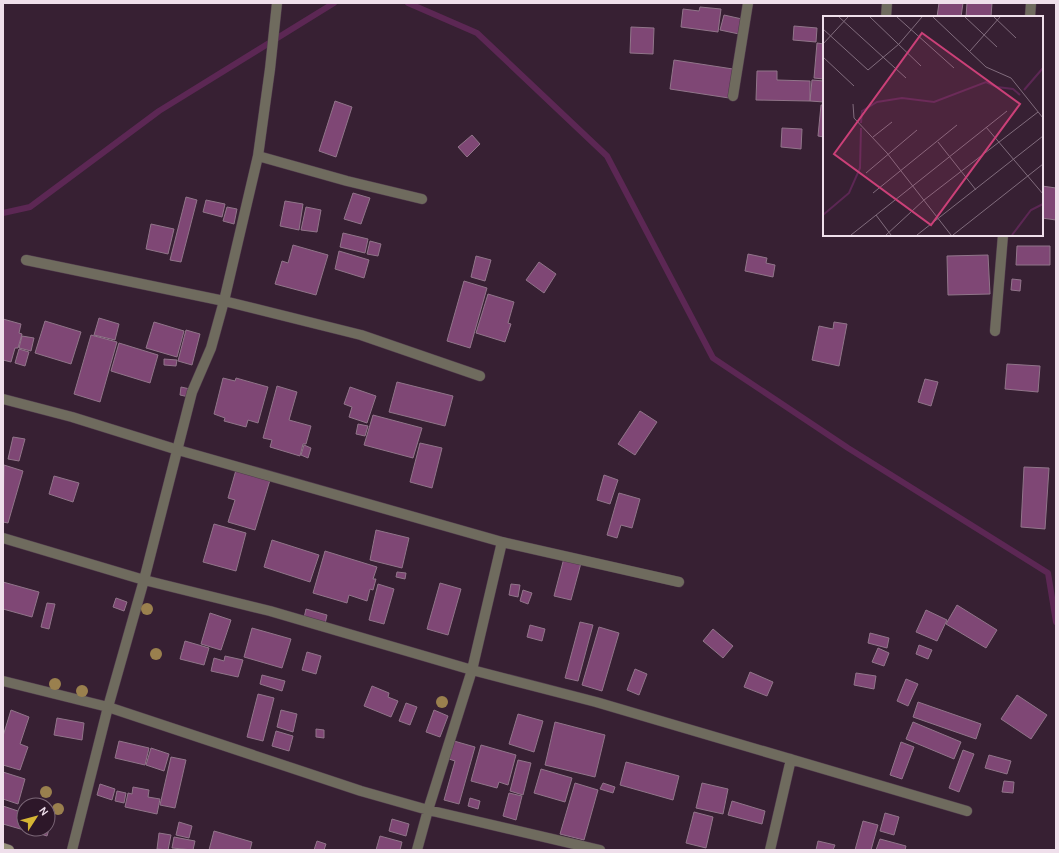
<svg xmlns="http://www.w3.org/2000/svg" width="1059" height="853" font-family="Karla,sans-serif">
  <rect width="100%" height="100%" fill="#372033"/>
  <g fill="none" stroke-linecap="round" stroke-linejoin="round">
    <path stroke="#5c2754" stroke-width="6" d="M408 3 477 33 607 156 713 358 848 448 1048 573 1056 622
      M3 213 30 207 159 111 334 3"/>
  </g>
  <path fill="#7f4775" stroke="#91758a" d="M939 3H963L961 17H937Z
    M967 3H992L991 17H966Z
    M700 7 721 9 718 32 681 27 683 9 699 11Z
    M724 15 742 19 739 34 720 30Z
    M794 26 817 28 816 42 793 40Z
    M631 27 654 28 653 54 630 53Z
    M817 43 824 44V79L814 78Z
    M674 60 733 69 729 98 670 89Z
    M757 71H777V80L810 81V101L756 100Z
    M812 80 824 81V102L810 101Z
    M335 101 352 107 336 157 319 151Z
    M821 105H824V137L818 136Z
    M782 128 802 129 801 149 781 147Z
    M472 135 480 144 467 157 458 147Z
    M1042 186 1056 188V220L1042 218Z
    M353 193 370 198 361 224 344 219Z
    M186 197 197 200 181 262 170 260Z
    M206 200 225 204 222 217 203 212Z
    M285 201 303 204 299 230 280 226Z
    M227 207 237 209 234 224 223 221Z
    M306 207 321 210 317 232 301 230Z
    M151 224 174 229 168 254 146 249Z
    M343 233 368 239 365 253 340 247Z
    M370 241 381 244 378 256 367 254Z
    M293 245 328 255 316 295 275 284 282 261 288 263Z
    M1017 246H1050V265H1016Z
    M339 251 369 260 364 278 335 269Z
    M748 254 767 258 766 263 775 265 773 277 745 271Z
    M988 255 990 294 948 295 947 256Z
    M476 256 491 260 485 281 471 277Z
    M539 262 556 274 544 293 526 280Z
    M1012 279 1021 280 1020 291 1011 290Z
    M464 281 487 288 470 348 447 341Z
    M488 294 514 302 508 323 511 324 505 342 476 333Z
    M99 318 119 324 115 340 94 335Z
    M3 319 21 324 19 333 22 334 18 348H15L11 362 3 360Z
    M45 321 81 332 71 364 35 353Z
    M154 322 184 331 177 357 146 348Z
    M834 322 847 324 839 366 812 360 819 326 833 329Z
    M186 330 200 334 192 365 178 361Z
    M91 335 117 342 100 402 74 394Z
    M22 336 34 338 31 351 19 348Z
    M119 343 158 355 150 383 111 371Z
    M19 349 29 352 25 366 15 363Z
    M164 359 177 360 176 366 164 365Z
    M1007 364 1040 366 1038 392 1005 389Z
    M223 378 235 381 236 378 268 387 258 423 248 420 246 427 224 421 225 418 214 414Z
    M925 379 938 382 931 406 918 402Z
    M397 382 453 396 445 426 389 412Z
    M277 386 297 392 289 420 311 426 306 444H303L300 456 270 447 272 440 263 438Z
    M181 387 190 389 189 397 180 395Z
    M350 387 376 396 367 423 349 417 352 407 344 404Z
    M640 411 657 422 635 455 618 444Z
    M373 415 422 428 413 458 364 445Z
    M358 424 368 426 365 436 356 434Z
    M13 437 25 439 19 461 8 459Z
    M420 443 442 448 432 488 410 482Z
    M304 445 311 448 308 458 301 455Z
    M4 465 23 471 8 523 3 522Z
    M1024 467 1049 468 1045 529 1021 527Z
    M236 470 270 480 255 530 228 522 235 500 228 498Z
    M604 475 618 480 610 504 597 500Z
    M54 476 79 483 73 502 49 494Z
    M619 493 640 499 632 528 621 525 617 538 607 535Z
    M214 524 246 533 236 571 203 562Z
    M376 530 409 538 402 568 370 560Z
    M272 540 319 555 310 582 264 567Z
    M325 551 377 567 373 579H376L373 590 370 589 367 601 349 595 347 603 313 593Z
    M564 558 581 563 571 600 554 596Z
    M397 572 406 573 405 579 396 577Z
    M3 582 39 592 32 617 3 609Z
    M440 583 461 589 448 635 427 629Z
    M378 584 394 589 384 624 369 620Z
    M511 584 520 585 518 597 509 595Z
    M523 590 532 593 528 604 520 601Z
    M116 598 127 602 124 611 113 607Z
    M47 603 55 604 49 629 41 627Z
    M957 605 997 630 986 648 946 624Z
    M306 609 327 615 325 624 304 618Z
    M926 610 947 620 937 641 916 632Z
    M210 613 231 620 221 650 201 644Z
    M580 622 593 625 578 681 565 678Z
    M530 625 545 629 542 641 527 637Z
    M599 627 619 633 602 691 582 685Z
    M252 628 291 639 282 668 244 657Z
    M713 629 733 646 723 658 703 641Z
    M870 633 889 638 887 648 868 643Z
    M185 641 209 648 204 665 180 659Z
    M919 645 932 650 928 659 916 654Z
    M878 648 889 653 884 666 872 662Z
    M307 652 321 656 316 674 302 670Z
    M225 656 243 660 238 677 211 671 214 658 224 661Z
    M635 669 647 674 639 695 627 690Z
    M750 672 773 682 767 696 744 687Z
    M856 673 876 676 874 689 854 685Z
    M262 675 285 681 282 691 260 684Z
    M906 679 918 684 908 706 897 701Z
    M372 686 389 693 388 697 398 701 391 717 364 706Z
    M258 694 274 698 263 741 247 737Z
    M1017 695 1047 715 1031 739 1001 719Z
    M918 702 981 724 976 739 913 717Z
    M406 703 417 707 410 725 399 721Z
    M11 710 29 717 20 744 28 747 20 770 3 765V736Z
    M281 710 297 714 293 732 277 727Z
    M434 710 448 716 440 737 426 732Z
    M518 714 543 721 534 752 509 744Z
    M57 718 84 723 82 740 54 735Z
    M555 722 605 735 595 777 545 765Z
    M913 722 961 742 954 759 906 739Z
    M316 729 324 730V738L316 737Z
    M276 731 293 736 289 751 272 746Z
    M119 741 149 748 145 765 115 758Z
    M454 741 475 747 459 804 444 800 455 761 449 759Z
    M901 742 914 747 902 779 890 775Z
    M481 745 516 755 508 785 499 782 497 788 471 781Z
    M151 748 169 754 164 771 146 765Z
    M963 750 974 754 959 792 949 788Z
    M989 755 1011 761 1007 774 985 768Z
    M171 757 186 760 175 808 160 805Z
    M518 760 531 763 523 795 510 791Z
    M626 762 679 776 673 800 620 785Z
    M541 769 572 778 565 802 534 793Z
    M3 772 25 779 18 804 3 799Z
    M1004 781 1014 782 1013 793 1002 792Z
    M575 783 598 790 584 840 560 834Z
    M603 783 615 787 613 793 600 789Z
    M702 783 728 789 723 814 696 808Z
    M100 784 115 789 112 800 97 795Z
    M133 787 149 790 148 797 160 799 157 814 125 807 128 793 132 794Z
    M117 791 126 793 124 803 115 801Z
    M509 793 522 796 516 820 503 816Z
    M470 798 480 801 478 809 468 806Z
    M732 801 765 811 762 824 728 815Z
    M3 806 24 813V829H32L31 832 3 824Z
    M694 812 713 817 706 848 686 843Z
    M885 813 899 817 894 835 880 831Z
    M48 818 52 819 47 836 34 832 35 829H48Z
    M392 819 409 824 406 836 389 831Z
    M863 821 878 825 871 850H855Z
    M179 822 192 826 189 838 176 835Z
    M214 831 252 842 250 850H209Z
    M159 833 171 835 168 850 157 849Z
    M380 836 402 842 400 850H376Z
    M174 837 195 841 193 850 172 848Z
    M880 839 906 846 905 850H876Z
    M317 841 326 844 324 850H314Z
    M818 841 835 845 833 850H816Z"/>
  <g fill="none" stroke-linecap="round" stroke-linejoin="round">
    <g stroke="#513b4d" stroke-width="11">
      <path id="street" d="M886 17 887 3
        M1030 17 1031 3
        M733 96 748 3
        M258 156 347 181 422 199
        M26 260 224 301 361 335 480 376
        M995 331 1003 235
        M3 399 72 417 178 450 502 542 679 582
        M3 538 144 580 270 611 472 670 596 702 967 811
        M3 681 108 707 361 791 428 810 600 850
        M72 850 108 707 144 580 192 392 211 348 224 301 258 156 270 69 277 3
        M417 850 428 810 472 670 502 542
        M770 850 791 759"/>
    </g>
    <g stroke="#513b4d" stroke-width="11">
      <path id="secondary" d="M3 848 9 850"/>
    </g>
    <use href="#street" stroke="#6f6b5e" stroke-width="10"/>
    <use href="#secondary" stroke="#96907a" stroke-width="10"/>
  </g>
  <g fill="#9a804e">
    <circle cx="147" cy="609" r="6"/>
    <circle cx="156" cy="654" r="6"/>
    <circle cx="55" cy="684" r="6"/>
    <circle cx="82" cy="691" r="6"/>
    <circle cx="442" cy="702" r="6"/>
    <circle cx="46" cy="792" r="6"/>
    <circle cx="58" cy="809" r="6"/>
  </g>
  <g transform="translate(823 16)">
    <rect width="220" height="220" fill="#372033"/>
    <path fill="none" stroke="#5c2754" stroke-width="2" d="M201 74 220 52M38 107 39 95 54 86 79 82 111 86 163 66 174 71 190 73 197 79M0 199 26 177 37 152 38 112M189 219 208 194 220 188"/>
    <path fill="none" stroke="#816c7d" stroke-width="1" d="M16 1 83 62M47 1 98 50M74 1 131 52M110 1 163 51 188 62 220 102M142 1 174 31M171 1 193 22M0 13 45 54 76 28 99 1M0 28 25 1M147 35 177 1M0 41 31 70M30 88 31 102 64 137 128 219M163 111 220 178M50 121 69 106M115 126 153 174M43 157 94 114M50 177 134 109M53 199 68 219M28 219 184 95M63 219 101 184 215 96M94 219 220 120M130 219 220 148"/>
    <path fill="#cb4078" fill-opacity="0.15" stroke="#cb4078" stroke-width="2" d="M99 17 197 88 108 209 11 138Z"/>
    <rect width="220" height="220" fill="none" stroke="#efdfeb" stroke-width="2"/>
  </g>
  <rect width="1059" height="853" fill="none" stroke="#efdfeb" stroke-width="8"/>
  <g transform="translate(36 817) rotate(54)"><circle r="19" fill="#2d1729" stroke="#7b6777"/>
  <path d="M0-3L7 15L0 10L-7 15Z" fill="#d6b534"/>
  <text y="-6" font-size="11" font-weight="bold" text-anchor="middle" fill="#efdfeb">N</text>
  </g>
</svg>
